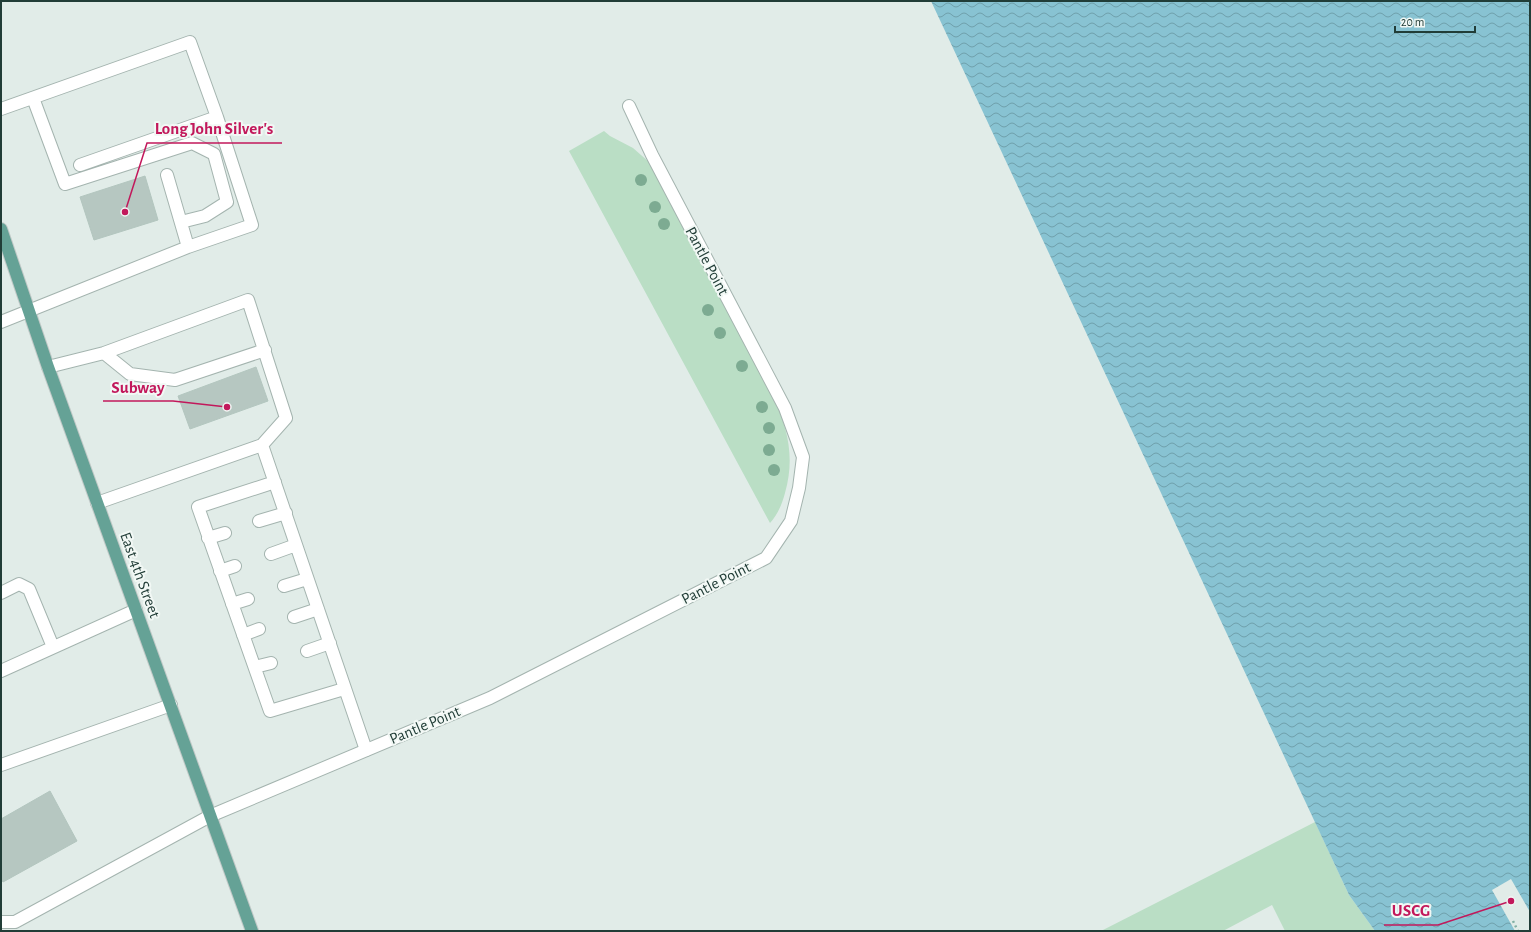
<svg xmlns="http://www.w3.org/2000/svg" width="1531" height="932" font-family="'Alegreya Sans',sans-serif">
  <defs>
    <pattern id="water-waves" width="16" height="10" patternUnits="userSpaceOnUse"><rect width="16" height="10" fill="#88c3d2"/><path d="M0 5q4-4 8 0t8 0" fill="none" stroke="#6fa0ab"/></pattern>
  </defs>
  <rect width="100%" height="100%" fill="#e1ece8"/>
  <path fill="#badec5" d="M604 131 610 136 633 148 649 162 774 397C788 431 795 457 785 493 782 504 778 514 770 523L569 151Z
    M1315 822 1349 895 1375 931H1285L1272 905 1223 931H1101Z"/>
  <path fill="url(#water-waves)" d="M931 1H1530V931H1375L1349 895Z"/>
  <path fill="#e1ece8" d="M1511 879 1530 912V931H1515L1492 890Z"/>
  <path fill="#b6c7c1" stroke="#b3c6bf" d="M145 176 158 220 94 240 80 197Z
    M256 367 268 401 190 429 178 396Z
    M50 791 77 841 3 882 1 879V819Z"/>
  <g fill="none" stroke-linecap="round" stroke-linejoin="round">
    <g stroke="#a4b4af" stroke-width="14">
      <path id="service" d="M33 98 65 184 192 143 214 154 227 202 205 216 181 222
        M1 109 190 42 217 117 252 225 188 247 1 322
        M80 165 217 117
        M167 175 188 247
        M104 353 130 374 175 380 265 350
        M48 367 104 353 248 300 286 418 262 445
        M275 482 198 507 270 711 344 689
        M97 503 262 445 366 750
        M259 521 286 513
        M208 538 225 533
        M271 554 296 545
        M220 571 235 566
        M284 586 307 579
        M1 593 19 584 29 589 53 647
        M232 604 248 599
        M294 617 318 609
        M243 635 259 629
        M307 651 330 643
        M255 667 271 663
        M1 671 136 610
        M1 765 171 705
        M1 922H15L210 816"/>
    </g>
    <g stroke="#a4b4af" stroke-width="14">
      <path id="minor" d="M210 816 490 698 766 558 791 521 799 488 803 457 785 408 652 155 629 106"/>
    </g>
    <g stroke="#c1c9c7" stroke-width="14">
      <path id="primary" d="M1 229 48 367 252 931"/>
    </g>
    <path stroke="#81b0a4" stroke-width="2.5" stroke-dasharray="2 3" stroke-linecap="butt" d="M1513 921 1518 931"/>
    <use href="#service" stroke="#fff" stroke-width="12"/>
    <use href="#minor" stroke="#fff" stroke-width="12"/>
    <use href="#primary" stroke="#65a296" stroke-width="12"/>
  </g>
  <g fill="#7dab92">
    <circle cx="641" cy="180" r="6"/>
    <circle cx="655" cy="207" r="6"/>
    <circle cx="664" cy="224" r="6"/>
    <circle cx="708" cy="310" r="6"/>
    <circle cx="720" cy="333" r="6"/>
    <circle cx="742" cy="366" r="6"/>
    <circle cx="762" cy="407" r="6"/>
    <circle cx="769" cy="428" r="6"/>
    <circle cx="769" cy="450" r="6"/>
    <circle cx="774" cy="470" r="6"/>
  </g>
  <g text-anchor="middle" dominant-baseline="central" stroke-width="4" stroke-linejoin="round" paint-order="stroke">
    <g font-size="16" fill="#213d37" stroke="#f2f8f5">
      <text transform="translate(707 261) rotate(62)">Pantle Point</text>
      <text transform="translate(140 575) rotate(70)">East 4th Street</text>
      <text transform="translate(716 583) rotate(-27)">Pantle Point</text>
      <text transform="translate(425 725) rotate(-23)">Pantle Point</text>
    </g>
  </g>
  <path fill="none" stroke="#c2185b" stroke-width="1.5" d="M125 212L147 143H282M227 407L173 401H103M1511 901L1438 925H1384"/>
  <g fill="#c2185b" stroke="#f2f8f5" stroke-width="1.5">
    <circle cx="125" cy="212" r="4"/>
    <circle cx="227" cy="407" r="4"/>
    <circle cx="1511" cy="901" r="4"/>
  </g>
  <g font-size="17" text-anchor="middle" font-weight="bold" fill="#c2185b" stroke="#f2f8f5" stroke-width="4" stroke-linejoin="round" paint-order="stroke">
    <text x="214" y="134">Long John Silver's</text>
    <text x="138" y="393">Subway</text>
    <text x="1411" y="916">USCG</text>
  </g>
  <rect width="1531" height="932" fill="none" stroke="#213d37" stroke-width="4"/>
  <path d="M1395 26v6h80v-6" fill="none" stroke="#213d37" stroke-width="2"/>
  <text x="1401" y="26" font-size="12" fill="#213d37" stroke="#f2f8f5" stroke-width="3" paint-order="stroke">20 m</text>
</svg>
